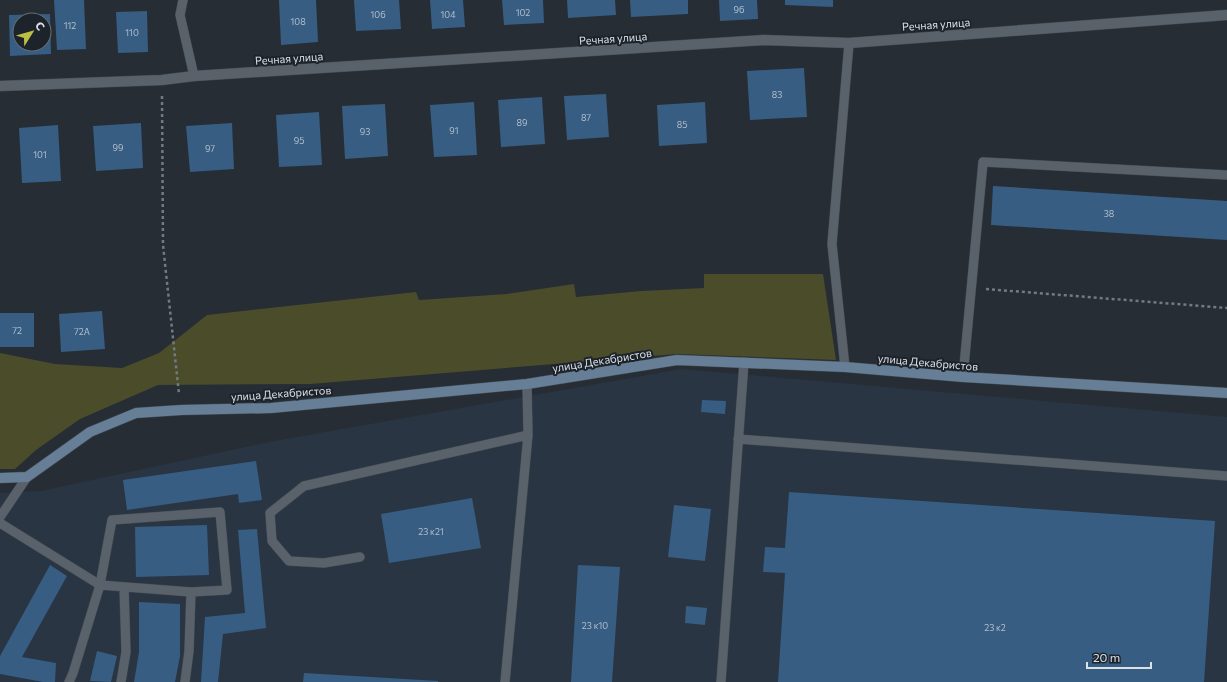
<svg xmlns="http://www.w3.org/2000/svg" width="1227" height="682" font-family="Commissioner,sans-serif">
  <rect width="100%" height="100%" fill="#262d35"/>
  <path fill="#293542" d="M681 369 1227 417V682H0V493L41 491 269 442Z"/>
  <path fill="#4a4c2a" d="M704 274H823L836 360 677 354 310 384 158 385 80 419 36 450 15 469H0V353L55 364 122 368 159 353 207 315 416 292 419 300 506 294 574 284 576 297 641 291 704 288Z"/>
  <path fill="#375d83" fill-rule="evenodd" d="M54 0H84L86 49 57 50Z
    M279 0H316L318 42 281 45Z
    M354 0H399L401 29 356 31Z
    M430 0H463L465 27 432 29Z
    M502 0H543L544 23 504 25Z
    M567 0H615L616 15 568 18Z
    M630 0H688V14L631 17Z
    M719 0H757L758 19 720 21Z
    M785 0H833V7L785 5Z
    M147 11 148 52 118 53 116 12Z
    M50 14 51 54 10 56 9 15ZM20 20H44V44H20Z
    M804 68 807 117 750 120 747 71Z
    M606 94 609 137 567 140 564 96Z
    M542 97 545 144 501 147 498 100Z
    M474 102 477 155 434 157 430 105Z
    M705 102 707 143 659 146 657 105Z
    M385 104 388 156 345 159 342 106Z
    M319 112 322 165 279 167 276 115Z
    M141 123 143 168 96 171 93 126Z
    M232 123 234 169 190 172 186 126Z
    M58 125 61 181 22 183 19 128Z
    M993 186 1227 201V240L991 225Z
    M102 311 105 349 61 352 59 314Z
    M0 313H34V347H0Z
    M702 400 726 401 725 414 701 412Z
    M256 461 262 500 239 503 238 494 127 510 123 480Z
    M789 492 1215 521 1204 682H778L785 573 763 572 765 547 785 548Z
    M472 498 481 548 389 563 381 514Z
    M674 505 711 509 705 561 668 557Z
    M207 525 209 575 136 577 135 527Z
    M257 529 266 628 223 634 218 682H201L205 617 245 613 238 530Z
    M50 565 67 576 22 657 56 663 55 682H43L0 674V656Z
    M578 565 620 567 612 682H571Z
    M139 602 180 604V656L175 682H134L139 652Z
    M686 606 707 608 705 625 685 623Z
    M97 651 117 656 111 682 90 681Z
    M304 673 438 681V682H303Z"/>
  <g fill="none" stroke-linecap="round" stroke-linejoin="round">
    <g stroke="#444a50" stroke-width="10">
      <path id="lane" d="M183 0 180 15 194 76
        M845 367 832 244 849 43
        M963 377 983 162 1227 175
        M738 439 1227 476
        M220 512 227 590 191 592 100 585 112 520Z
        M0 517 27 477
        M0 523 100 585 73 673 69 682
        M360 557 324 563 289 561 272 541 270 513 304 486 528 435
        M121 682 126 652 124 587
        M185 682 189 651 191 592
        M505 682 528 435 527 384
        M721 682 744 362"/>
    </g>
    <g stroke="#444a50" stroke-width="11">
      <path id="street" d="M0 86 162 80 194 76 764 40 849 43 1227 15"/>
    </g>
    <g stroke="#444a50" stroke-width="11">
      <path id="secondary" d="M0 478 27 477 90 432 136 413 181 410 271 408 527 384 677 360 845 367 963 377 1227 393"/>
    </g>
    <path stroke="#747a81" stroke-width="2.5" stroke-dasharray="3 3" stroke-linecap="butt" d="M162 96 163 245 179 394
      M986 289 1227 308"/>
    <use href="#lane" stroke="#59616a" stroke-width="9"/>
    <use href="#street" stroke="#59616a" stroke-width="10"/>
    <use href="#secondary" stroke="#667e96" stroke-width="10"/>
  </g>
  <g text-anchor="middle" dominant-baseline="central" stroke-width="4" stroke-linejoin="round" paint-order="stroke">
    <g font-size="9" fill="#b2bfcc">
      <text x="739" y="9">96</text>
      <text x="523" y="12">102</text>
      <text x="378" y="14">106</text>
      <text x="448" y="14">104</text>
      <text x="298" y="21">108</text>
      <text x="70" y="25">112</text>
      <text x="132" y="32">110</text>
      <text x="777" y="94">83</text>
      <text x="586" y="117">87</text>
      <text x="522" y="122">89</text>
      <text x="682" y="124">85</text>
      <text x="454" y="130">91</text>
      <text x="365" y="131">93</text>
      <text x="299" y="140">95</text>
      <text x="118" y="147">99</text>
      <text x="210" y="148">97</text>
      <text x="40" y="154">101</text>
      <text x="1109" y="213">38</text>
      <text x="17" y="330">72</text>
      <text x="82" y="331">72А</text>
      <text x="431" y="531">23 к21</text>
      <text x="595" y="625">23 к10</text>
      <text x="995" y="627">23 к2</text>
    </g>
    <g font-size="11" fill="#dbe0e5" stroke="#1c232b">
      <text transform="translate(936 24) rotate(-4)">Речная улица</text>
      <text transform="translate(613 38) rotate(-4)">Речная улица</text>
      <text transform="translate(289 58) rotate(-4)">Речная улица</text>
      <text transform="translate(602 360) rotate(-9)">улица Декабристов</text>
      <text transform="translate(928 362) rotate(5)">улица Декабристов</text>
      <text transform="translate(281 393) rotate(-4)">улица Декабристов</text>
    </g>
  </g>
  <g transform="translate(32 32) rotate(53)"><circle r="19" fill="#1c232b" stroke="#686f75"/>
  <path d="M0-3L7 15L0 10L-7 15Z" fill="#bbc045"/>
  <text y="-6" font-size="11" font-weight="bold" text-anchor="middle" fill="#dbe0e5">С</text>
  </g>
  <path d="M1087 662v6h64v-6" fill="none" stroke="#dbe0e5" stroke-width="2"/>
  <text x="1093" y="662" font-size="12" fill="#dbe0e5" stroke="#1c232b" stroke-width="3" paint-order="stroke">20 m</text>
</svg>
